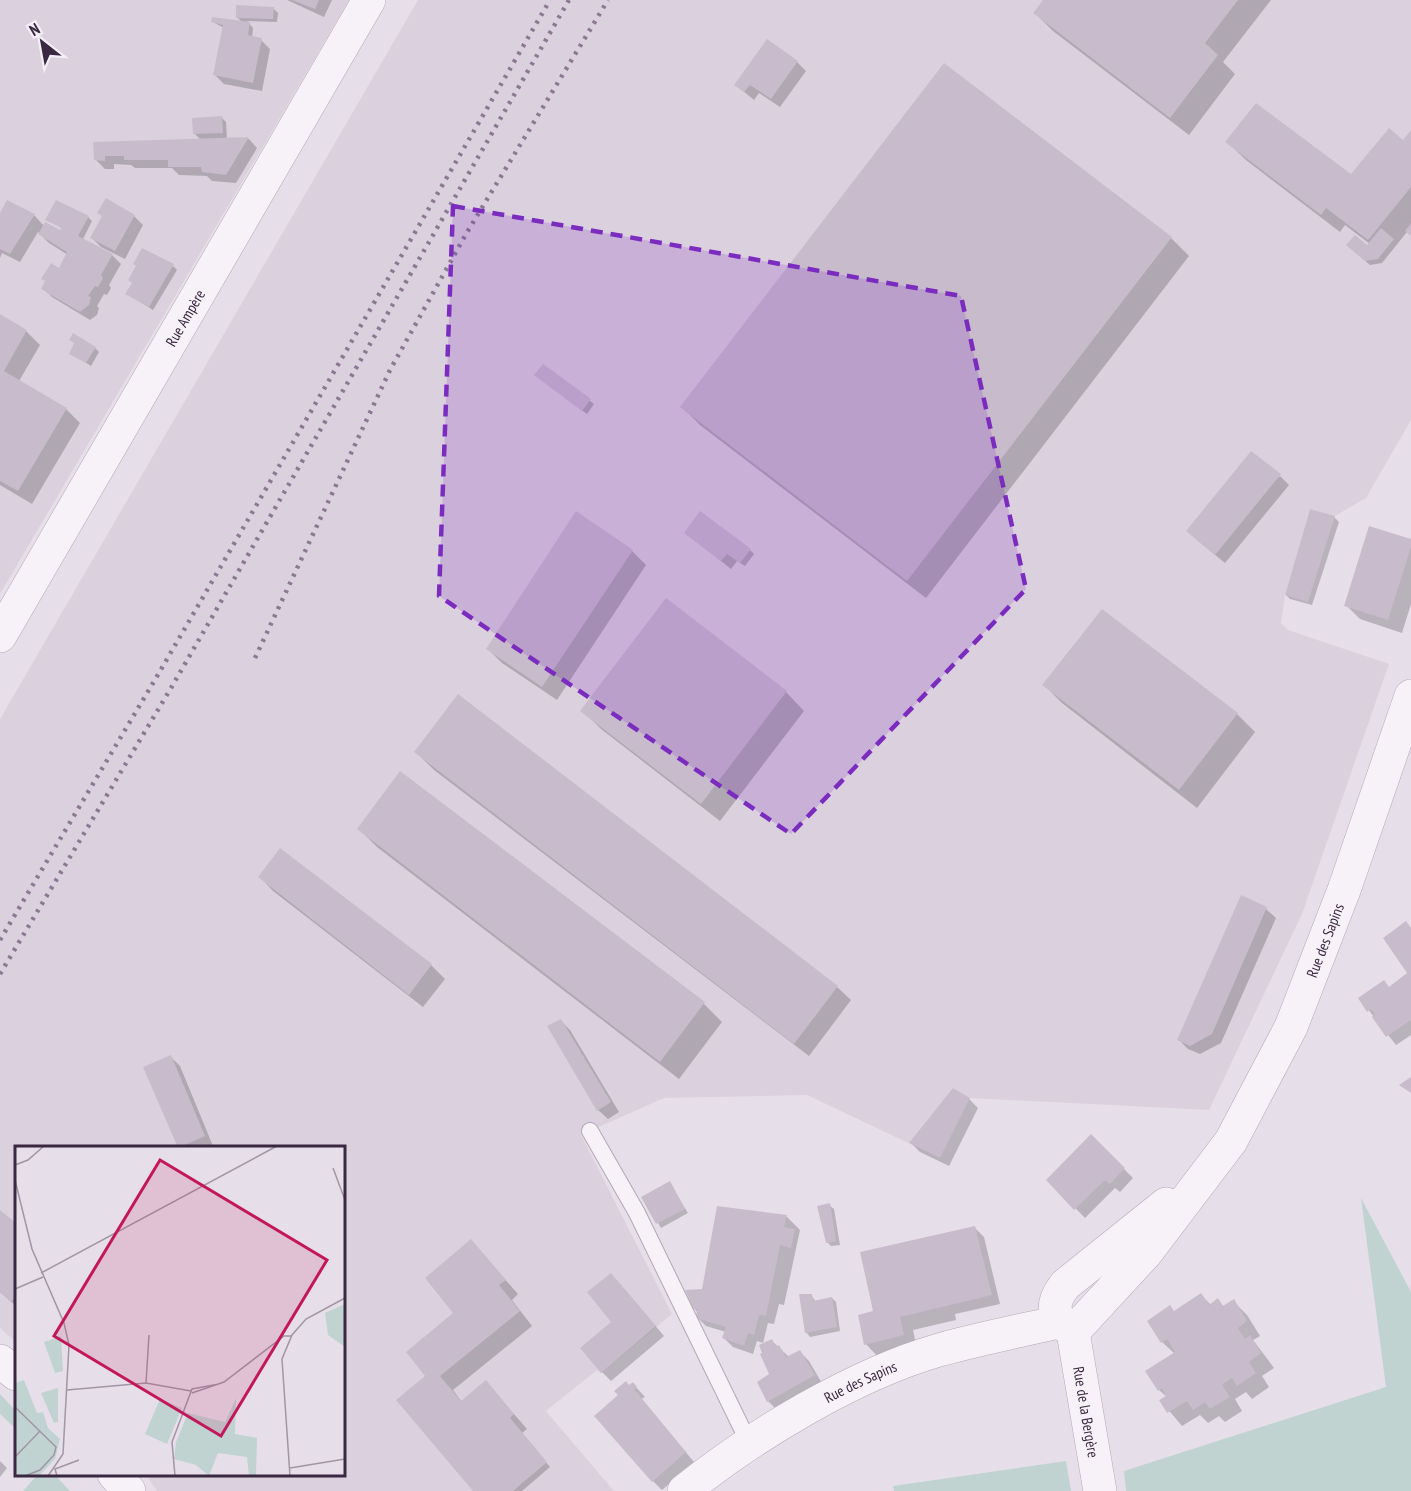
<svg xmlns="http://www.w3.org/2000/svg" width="1411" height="1491" font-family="'PT Sans Narrow',sans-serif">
  <rect width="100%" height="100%" fill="#e6dfe9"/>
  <path fill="#dbd1de" d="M0 0H349L0 594Z
    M418 0H1411V420L1366 498 1335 516 1310 509 1285 595 1281 623 1288 630 1389 664 1302 914 1209 1110 970 1098 940 1158 807 1095 664 1098 581 1135 672 1314 601 1373 597 1370 546 1411 614 1491H157L146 1475 344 1474V1148H16V1342L0 1328V719Z"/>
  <path fill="#c0d3d1" d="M1361 1198 1411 1292V1491H1126L1124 1471 1386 1387Z
    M0 1394 16 1411V1429L0 1414Z
    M1066 1461 1071 1491H894L893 1486Z
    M37 1475H55L70 1491H23Z"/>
  <path fill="#0003" d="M287 0H332L324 17Z
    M1045 0H1271L1223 62 1235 74 1189 135 1053 31 1035 13Z
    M273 8 278 13 277 22 247 21 253 28 252 38 261 40 270 49 262 91 224 84 215 75 224 28 213 22 243 23 237 17Z
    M797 62 806 71 780 107 759 93 754 100 736 85Z
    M222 118 226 122 227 140 249 139 257 148 236 183 212 181 207 176 179 175 172 168H135L131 165 114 164V169H105L95 159V143L201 140 194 133Z
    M1411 133V235L1407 232 1382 263 1370 265 1352 249 1367 247 1370 244 1345 225 1340 232 1246 160 1227 142 1351 176 1403 142Z
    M0 213 34 215 44 226 62 232 63 229 47 219 88 217 92 221 82 241 110 253 121 264 109 285 111 288 107 295 104 294 97 306 99 308 97 315 90 320 52 297 43 288 60 270 68 255 49 243 38 232 20 262 2 253 0 258Z
    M134 216 143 225 125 259 101 247 92 238Z
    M1171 238 1189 256 926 598 700 425 682 407Z
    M173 266 177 270 153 310 127 294Z
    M0 316 26 331 40 345 19 381 66 409 80 423 32 504 0 485Z
    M76 344 95 348 99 352 91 366 71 353Z
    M543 366 594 404 587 414 540 379Z
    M1280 476 1289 485 1225 563 1197 540Z
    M576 513 632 551 646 565 557 700 502 663 488 649Z
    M1334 517 1339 522 1312 605 1290 599 1286 595Z
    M686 533 750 550 754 554 745 566 737 561 731 569Z
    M1411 540V604L1402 633 1360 619 1346 605Z
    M666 600 786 692 804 711 720 821 601 729 582 710Z
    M1044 685 1237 714 1255 732 1197 808 1062 703Z
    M416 752 837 987 851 1000 809 1056 434 770Z
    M359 829 704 1004 722 1022 679 1079 377 847Z
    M280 850 431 965 445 979 423 1007 273 891 260 877Z
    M1241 897 1266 909 1276 918 1221 1043 1200 1054 1188 1049 1179 1040Z
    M1411 928V1035L1396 1045 1360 999 1389 988 1410 974Z
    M561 1021 570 1030 619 1112 608 1119 598 1110 549 1027Z
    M171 1057 180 1066 213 1146 179 1148Z
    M969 1099 978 1108 949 1166 920 1152 911 1143Z
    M1091 1136 1133 1178 1120 1192 1115 1188 1085 1218 1048 1180Z
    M669 1183 688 1213 661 1228 643 1197Z
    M829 1205 834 1209 840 1245 831 1246 827 1242Z
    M0 1211 16 1225V1306L0 1292Z
    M786 1216 800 1230 784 1305 779 1304 774 1324 768 1323 763 1343 757 1341 753 1354 733 1347 724 1338 726 1332 706 1326 697 1317 698 1313 694 1308 703 1291Z
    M975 1228 984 1237 1000 1304 955 1314 956 1320 913 1330 917 1349 879 1358 866 1344Z
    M471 1241 518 1294 512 1300 532 1326 453 1390 462 1402 486 1382 527 1429 522 1433 550 1467 522 1491H475L427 1376 455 1313Z
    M620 1284 664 1336 611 1381 602 1372Z
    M811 1295 816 1302 832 1298 836 1302 840 1331 810 1337 806 1332Z
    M1201 1295 1211 1305 1218 1300 1224 1307 1233 1301 1247 1315 1260 1336 1253 1340 1274 1368 1262 1376 1269 1387 1252 1399 1246 1392 1235 1399 1242 1411 1225 1422 1219 1416 1208 1423 1200 1415 1182 1426 1161 1401 1167 1397 1159 1390 1175 1354 1162 1342 1175 1313Z
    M772 1341 789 1357 800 1352 809 1361 823 1385 777 1410 768 1401Z
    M633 1384 645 1397 641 1399 694 1462 662 1490 653 1481 630 1387Z
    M0 1461 7 1468 0 1477Z"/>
  <path fill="#c8bccc" d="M292 0H319L315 9Z
    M1043 0H1238L1205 43 1218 55 1170 118 1033 13Z
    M236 5 274 7 273 19 236 18Z
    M212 17 250 22 248 35 262 38 253 83 213 75 223 25 211 22Z
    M767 39 798 61 771 99 750 85 744 92 734 85Z
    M944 63 1172 237 907 581 680 407Z
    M1256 103 1351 174 1389 128 1403 140 1411 130V187L1368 240 1326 208 1321 215 1225 142Z
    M222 116 223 133 193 134 192 118Z
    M249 137 226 175 202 172 201 167H168V160H124V156H105V161L94 160 93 142Z
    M106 198 135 215 115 251 90 238 102 216 97 213Z
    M7 200 35 214 10 254 0 249V213Z
    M56 200 89 216 78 236 113 254 101 275 103 278 98 287 95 286 88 296 91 297 89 305 80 312 41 289 45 281 41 279 51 263 59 268 67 252 38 234 45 222 60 230 62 228 45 220Z
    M1411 223V236L1405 231Z
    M1381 228 1394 239 1378 259 1365 261 1346 245 1355 235 1367 245Z
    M142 248 174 264 149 307 125 294 132 283 128 280 136 266 133 264Z
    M0 314 27 330 4 371 67 408 18 491 0 481Z
    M73 333 96 347 86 363 69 354 74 343 69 340Z
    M543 364 591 399 582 411 534 375Z
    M1251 451 1281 474 1215 555 1186 531Z
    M1310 509 1335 516 1308 602 1285 595Z
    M576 511 633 550 542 687 486 649Z
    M700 511 751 549 740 563 727 554 721 561 684 533Z
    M1369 526 1411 539V547L1388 620 1344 606Z
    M666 598 787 691 701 804 580 711Z
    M1102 609 1238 713 1179 790 1042 685Z
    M458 694 838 986 794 1044 414 752Z
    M400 771 705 1002 660 1062 357 829Z
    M280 848 432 964 409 995 258 877Z
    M1241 895 1267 907 1212 1034 1190 1046 1177 1040Z
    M1406 921 1411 928V1020L1386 1037 1372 1017 1375 1014 1371 1009 1367 1012 1358 998 1384 980 1389 987 1407 973 1383 938Z
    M561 1019 611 1102 597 1111 547 1026Z
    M171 1055 205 1136 178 1148 143 1067Z
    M1411 1077V1093L1399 1085Z
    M953 1088 970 1098 940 1158 909 1143Z
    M1091 1134 1125 1168 1110 1184 1105 1180 1074 1210 1046 1180Z
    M670 1181 685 1209 656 1224 641 1197Z
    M830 1203 836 1241 826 1243 817 1206Z
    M717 1206 787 1215 784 1227 795 1229 791 1248 780 1245 766 1316 759 1315 754 1335 748 1333 744 1346 722 1338 726 1327 696 1318 697 1309H693L685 1290 702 1289Z
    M0 1210 16 1223V1295L11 1302 0 1292Z
    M975 1226 992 1295 900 1317 904 1335 864 1345 858 1315 873 1311 860 1252Z
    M471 1239 506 1280 499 1285 520 1311 440 1376 461 1401 486 1380 514 1414 510 1418 547 1462 513 1491H473L396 1400 425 1376 406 1352 453 1313 425 1278Z
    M611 1273 656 1326 601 1373 580 1348 611 1322 587 1292Z
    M1201 1293 1209 1305 1218 1298 1223 1306 1234 1299 1247 1321 1238 1328 1245 1339 1250 1335 1261 1353 1249 1362 1256 1373 1237 1386 1232 1378 1222 1385 1230 1397 1210 1409 1205 1402 1193 1410 1187 1401 1167 1413 1159 1400 1166 1396 1162 1388 1158 1391 1145 1371 1175 1352 1167 1339 1161 1343 1147 1321 1170 1305 1174 1311Z
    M799 1294H812L813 1301 832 1297 837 1327 805 1333Z
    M772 1339 776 1347 779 1345 786 1357 800 1350 815 1375 767 1402 757 1382 769 1374 760 1354 762 1353 759 1345Z
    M626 1381 629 1385 633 1382 637 1387 634 1389 686 1452 652 1482 594 1416 618 1395 614 1391Z"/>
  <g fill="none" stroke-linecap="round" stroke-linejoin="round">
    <g stroke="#b2a8b7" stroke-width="18">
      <path id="service" d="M590 1131 637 1213 749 1443"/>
    </g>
    <g stroke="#b2a8b7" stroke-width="34">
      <g id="minor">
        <path id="s1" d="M0 636 369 0"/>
        <path id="s2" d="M1073 1332 1146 1253 1231 1141 1291 1027 1344 890 1411 696"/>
        <path d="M1073 1332C1053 1317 1049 1306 1065 1285L1166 1204"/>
        <path id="s3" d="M1073 1332 1100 1491"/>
        <path d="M0 1361 16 1374"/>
        <path d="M114 1474 129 1491"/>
        <path id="s4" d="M684 1491C754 1435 853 1375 939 1350 978 1339 1019 1331 1059 1322"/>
      </g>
    </g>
    <use href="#service" stroke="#f6f2f7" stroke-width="16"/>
    <use href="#minor" stroke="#f6f2f7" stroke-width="33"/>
    <path stroke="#8c7893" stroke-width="4.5" stroke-dasharray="3 6" stroke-linecap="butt" d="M255 658 390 370 466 234 608 0
      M0 940 156 678 550 0
      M0 974 171 688 569 0"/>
  </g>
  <path fill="#7b2cbf" fill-opacity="0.2" stroke="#7b2cbf" stroke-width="4.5" stroke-dasharray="12 8" stroke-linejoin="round" d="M453 206 961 296 1026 589 791 834 439 596Z"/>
  <g text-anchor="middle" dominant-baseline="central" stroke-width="5" stroke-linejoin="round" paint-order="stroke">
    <g font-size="15" fill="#3a2741" stroke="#f4eff6">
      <text stroke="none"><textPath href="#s1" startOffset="368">Rue Ampère</textPath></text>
      <text stroke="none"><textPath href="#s2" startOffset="470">Rue des Sapins</textPath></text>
      <text stroke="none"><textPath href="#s4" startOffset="208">Rue des Sapins</textPath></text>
      <text stroke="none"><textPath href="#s3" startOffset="81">Rue de la Bergère</textPath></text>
    </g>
  </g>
  <g transform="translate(15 1146)">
    <rect width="330" height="330" fill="#e6dfe9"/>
    <path d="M330 158V201L313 189 310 167ZM46 190 48 225 40 227 29 196ZM9 234 22 267 28 266 33 282 45 293 40 313 24 330H0V237ZM43 242V276L39 277 26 247ZM221 252 220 288 242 292 241 330H234L232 311 203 307 194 330 181 319 159 313 161 296 173 267 210 276ZM145 253 167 262 152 298 130 288Z" fill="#c0d3d1"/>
    <path fill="none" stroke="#a195a6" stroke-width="1.5" d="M0 19 13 14 29 0M318 22 330 54M0 34 17 103 49 177 54 199 48 308 33 330M26 127 262 0M0 143 28 131M131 237 134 189M52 244 131 237 176 245M177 247 209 236 269 190H276M0 261 41 301 39 309 25 324 10 330M0 311 25 285M275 322 330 313M42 330 40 323 64 314M160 330 157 296 177 243 204 238M275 330 267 213 277 189 291 173 330 152"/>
    <path fill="#c2185b" fill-opacity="0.15" stroke="#c2185b" stroke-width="3" d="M145 14 312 114 206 290 39 190Z"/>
    <rect width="330" height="330" fill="none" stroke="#3a2741" stroke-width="3"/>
  </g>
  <g transform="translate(42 42) rotate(329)" stroke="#f4eff6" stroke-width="4.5" paint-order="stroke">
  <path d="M0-4.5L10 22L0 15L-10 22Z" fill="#3a2741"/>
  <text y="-9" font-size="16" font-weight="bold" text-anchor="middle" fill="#3a2741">N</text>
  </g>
</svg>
